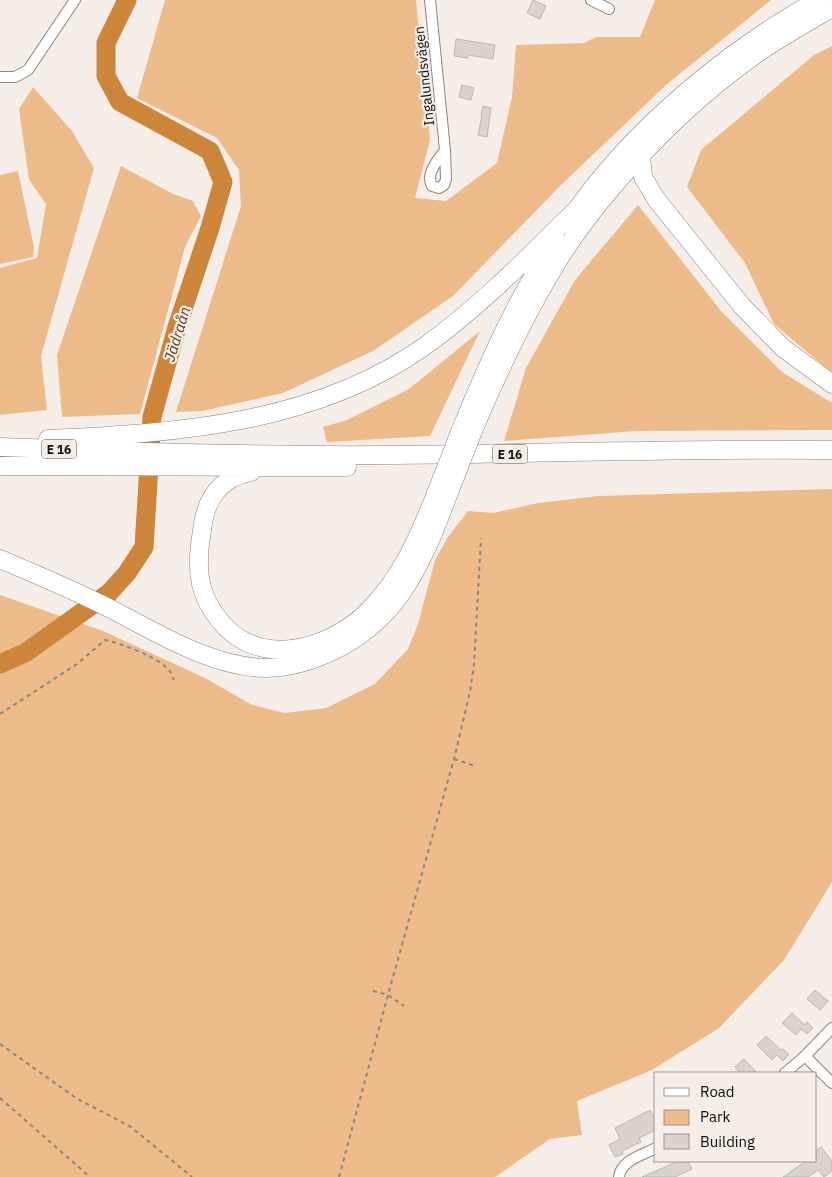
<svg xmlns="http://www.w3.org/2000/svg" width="832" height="1177" font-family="'IBM Plex Sans',sans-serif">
  <rect width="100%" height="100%" fill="#f5eee8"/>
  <path fill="#edba89" d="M165 0H416L430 140 415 198 446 201 497 163 512 97 516 45 584 43 596 37H640L655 0H771L666 85 561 185 453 296 373 351 283 393 202 411 176 412 241 206 239 170 217 138 137 98Z
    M832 46V373L774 324 745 263 687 187 701 150 814 55Z
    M33 87 72 131 94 168 41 356 47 410 0 415V268L37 258 46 204 29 180 19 109Z
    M121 166 173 194 193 201 201 216 185 247 140 414 62 417 57 355Z
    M18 171 34 247 33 257 0 264V175Z
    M638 205 721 311 782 372 832 403V430L635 431 504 441 526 368 575 280Z
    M480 331 430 436 327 442 323 427 347 420 409 389Z
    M832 489V882L784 960 719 1028 652 1070 577 1101 582 1135 550 1139 495 1177H0V595L103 631 205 678 252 705 285 713 326 708 375 684 408 649 418 624 435 560 448 537 468 511 494 513 538 503 599 496Z"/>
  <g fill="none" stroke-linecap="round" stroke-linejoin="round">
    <path stroke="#cc8539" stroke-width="19" d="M0 664 25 653 109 593 127 573 144 547 152 417 177 327 210 228 223 182 210 151 120 102 106 76V43L127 0"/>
  </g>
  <path fill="#dad3cd" stroke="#bdb7b1" d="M533 0 546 6 540 19 527 13Z
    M456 39 495 45 493 59 468 55V58L454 56Z
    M462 85 474 88 471 100 459 97Z
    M483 106 491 108 487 137 478 135 482 115H481Z
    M815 990 828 1001 820 1010 807 999Z
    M792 1013 805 1025 807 1022 813 1028 807 1034 801 1029 796 1035 782 1023Z
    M766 1036 781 1050 783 1049 789 1054 783 1061 777 1055 772 1060 757 1045Z
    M744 1059 757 1073H740L735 1067Z
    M650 1110 656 1122V1130L639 1138 641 1142 622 1151 623 1154 615 1157 609 1145 620 1139 615 1128Z
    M821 1147 832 1161V1171L824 1177 818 1170 808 1177H783L806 1161H816V1151Z
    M679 1161H688L692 1169 675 1177H642Z"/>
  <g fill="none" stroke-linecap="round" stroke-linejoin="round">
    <g stroke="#8b857f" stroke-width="12">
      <path id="street" d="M430 0 445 150 446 179 444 185 439 188 432 186C425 174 438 160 445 150
        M591 0 609 9
        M0 77H15L28 70 75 0
        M805 1056 832 1083
        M785 1073 805 1056 832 1028
        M619 1177C621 1160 643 1155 656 1148"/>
    </g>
    <g stroke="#8b857f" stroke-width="19">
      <path id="highway" d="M641 156 643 177 656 199 742 306 783 348 832 384
        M573 215C632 129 728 50 818 0
        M473 431C498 372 525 314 559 259 606 185 683 106 755 55 779 38 806 23 832 8
        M460 432C487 366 516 299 556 240
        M48 439C178 433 315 424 425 346 482 305 530 255 579 207
        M0 447C128 452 256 456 385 455 534 454 683 448 832 450
        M0 466 347 467
        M251 472C219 478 205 500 202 531 199 548 197 566 201 584 204 597 211 610 220 621 258 668 325 651 365 614 401 580 419 536 437 491
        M0 559C35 574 69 588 103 605 153 630 207 666 264 668 289 668 315 660 337 649 366 634 391 611 408 583 426 554 438 522 450 490"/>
    </g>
    <path stroke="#8a8681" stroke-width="2" stroke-dasharray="4 4" stroke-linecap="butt" d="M0 714 77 664 105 640C123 644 155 656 168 669 171 672 172 676 174 680
      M454 759 475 766
      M373 991 388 995 404 1006
      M0 1044 76 1098 131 1127 192 1177
      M0 1098 90 1177
      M339 1177 388 995 454 759 470 692 474 665 481 538"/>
    <use href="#street" stroke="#fff" stroke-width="10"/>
    <use href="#highway" stroke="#fff" stroke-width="18"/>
    <g stroke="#8b857f" stroke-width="19" stroke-linecap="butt">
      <path id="highway-bridge" d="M450 490 473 431
        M437 491 460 432"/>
    </g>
    <use href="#highway-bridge" stroke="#fff" stroke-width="18"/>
  </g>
  <g text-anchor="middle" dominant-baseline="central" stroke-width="4.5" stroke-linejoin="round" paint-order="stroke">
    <g fill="#f5eee8" stroke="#54504d" stroke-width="1">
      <rect x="41.5" y="439.5" width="35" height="19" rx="4"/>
      <rect x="492.5" y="444.5" width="35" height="19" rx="4"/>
    </g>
    <g font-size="12" font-weight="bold" fill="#0f0d0b">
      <text x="59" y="449">E 16</text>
      <text x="510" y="454">E 16</text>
    </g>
    <g font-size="14" fill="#0f0d0b" stroke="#f5eee8">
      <text transform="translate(424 76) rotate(-96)">Ingalundsvägen</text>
    </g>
    <g font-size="15" font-style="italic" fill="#5a3c1d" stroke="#f5eee8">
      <text transform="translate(177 334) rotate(-73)">Jädraån</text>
    </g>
  </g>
  <rect x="654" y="1072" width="162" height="90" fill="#f5eee8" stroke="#999490"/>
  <rect x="664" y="1088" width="25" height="8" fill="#ffffff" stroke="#999490"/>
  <text x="700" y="1097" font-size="15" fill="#0f0d0b">Road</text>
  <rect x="664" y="1110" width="25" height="15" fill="#edba89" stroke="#999490"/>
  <text x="700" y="1122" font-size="15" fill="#0f0d0b">Park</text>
  <rect x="664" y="1134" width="25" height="15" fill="#dad3cd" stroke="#999490"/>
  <text x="700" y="1147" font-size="15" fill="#0f0d0b">Building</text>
</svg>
